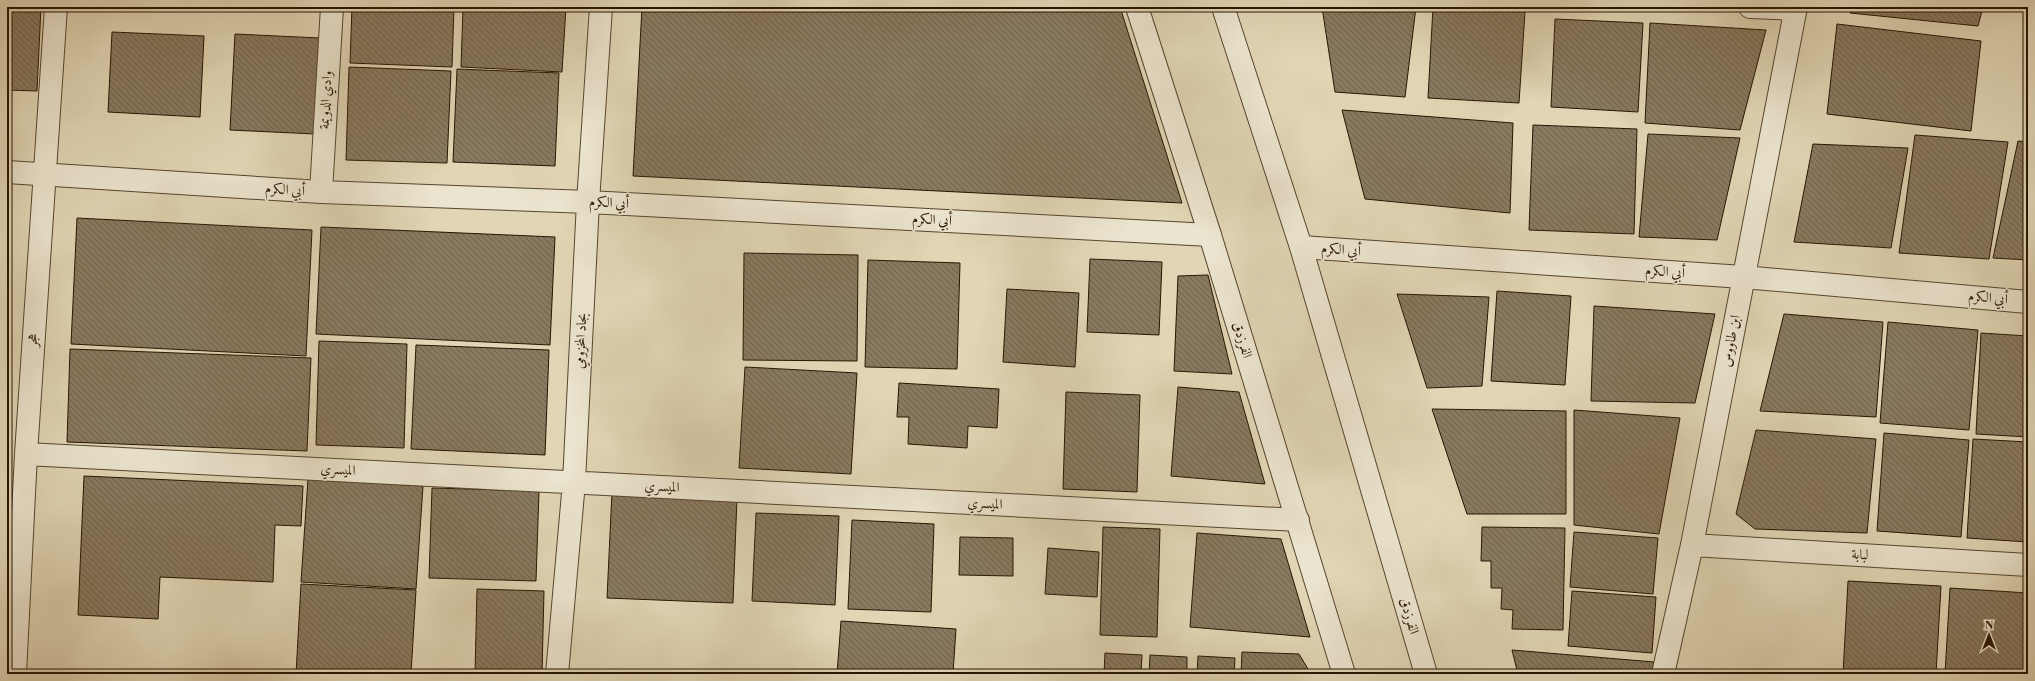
<svg xmlns="http://www.w3.org/2000/svg" width="2035" height="681" font-family="'Libre Bodoni',Amiri,serif">
  <defs>
    <pattern id="building-back-hatch" width="6" height="6" patternUnits="userSpaceOnUse"><rect width="6" height="6" fill="#88795f"/><path d="M-1 5l2 2M0 0l6 6M5-1l2 2" fill="none" stroke="#6f624c"/></pattern>
  </defs>
  <rect width="100%" height="100%" fill="#e0d5b4"/>
  <filter id="stains"><feTurbulence type="fractalNoise" baseFrequency=".005" numOctaves="4"/><feColorMatrix values="0 0 0 0 .2 0 0 0 0 .09 0 0 0 0 .02 0 0 0 .5 -.17"/></filter>
  <radialGradient id="worn" r=".72"><stop offset=".6" stop-color="#630" stop-opacity="0"/><stop offset="1" stop-color="#630" stop-opacity=".3"/></radialGradient>
  <path fill="url(#building-back-hatch)" stroke="#281502" d="M7 7H41L37 91 7 90Z
    M352 7H454L452 67 350 63Z
    M463 7H566L562 72 461 67Z
    M642 7H1120L1182 203 633 176Z
    M1322 7H1416L1405 97 1335 92Z
    M1433 7 1525 12 1519 103 1428 98Z
    M1852 7H1983L1978 26 1850 13Z
    M1555 19 1643 23 1638 112 1551 107Z
    M1650 23 1766 30 1740 130 1645 123Z
    M1837 24 1981 41 1971 131 1827 114Z
    M112 32 204 36 200 117 108 112Z
    M235 34 320 38 315 134 230 130Z
    M349 67 451 71 447 163 346 160Z
    M457 69 559 73 555 166 453 162Z
    M1342 110 1513 123 1510 213 1365 199Z
    M1533 125 1637 129 1634 234 1529 230Z
    M1648 134 1740 138 1717 240 1639 237Z
    M1915 135 2008 142 1989 259 1899 253Z
    M2018 141 2028 142V260L1993 258Z
    M1813 144 1908 148 1891 248 1794 242Z
    M77 218 312 230 306 356 71 344Z
    M321 227 555 237 550 345 316 334Z
    M744 253 858 255 857 361 743 360Z
    M1090 259 1162 262 1159 335 1087 332Z
    M868 260 960 263 957 369 865 367Z
    M1208 275 1232 374 1174 371 1178 276Z
    M1007 289 1079 293 1075 367 1003 362Z
    M1497 291 1571 296 1565 385 1491 381Z
    M1397 294 1489 297 1482 386 1427 388Z
    M1594 306 1715 314 1695 403 1591 401Z
    M1784 314 1883 322 1876 417 1760 411Z
    M1888 322 1978 330 1969 430 1880 423Z
    M1981 333 2028 336V437L1976 434Z
    M319 341 407 344 404 448 316 445Z
    M416 345 549 350 545 455 411 449Z
    M70 349 311 358 307 451 67 442Z
    M745 367 857 373 851 474 739 468Z
    M899 383 999 389 997 428 968 426 967 448 908 444 909 417H897Z
    M1178 387 1239 392 1265 484 1171 476Z
    M1066 392 1140 395 1137 492 1063 489Z
    M1432 409 1566 411V514H1467Z
    M1574 410 1680 418 1659 534 1574 525Z
    M1756 430 1876 439 1867 533 1755 529 1736 514Z
    M1884 433 1969 440 1961 537 1877 531Z
    M1973 439 2028 442V542L1967 538Z
    M84 476 303 486 301 526 275 525 273 582 160 577 158 619 78 615Z
    M308 479 423 486 416 589 301 582Z
    M432 488 539 491 536 581 429 578Z
    M612 492 737 498 733 603 607 598Z
    M756 513 839 516 835 605 752 601Z
    M852 520 934 524 931 612 848 609Z
    M1103 527 1160 529 1157 637 1100 635Z
    M1482 527 1565 528 1563 630 1512 629 1513 610 1501 609 1502 588H1491V561H1481Z
    M1574 532 1658 538 1653 594 1570 587Z
    M1197 533 1281 539 1310 637 1190 627Z
    M960 537 1013 538V576L959 575Z
    M1048 548 1099 552 1097 597 1045 594Z
    M1848 581 1941 586 1936 674H1843Z
    M301 584 416 590 411 674H296Z
    M1950 588 2028 593V674H1945Z
    M477 589 544 591 542 674H475Z
    M1572 591 1656 597 1652 653 1568 646Z
    M841 621 956 629 953 674H837Z
    M1512 650 1654 662 1652 674H1518Z
    M1242 652 1299 654 1311 674H1241Z
    M1105 653 1142 655 1141 674H1104Z
    M1150 655 1187 657V674H1149Z
    M1198 656 1235 658 1234 674H1197Z"/>
  <g fill="none" stroke-linecap="round" stroke-linejoin="round">
    <g stroke="#56452e" stroke-width="24">
      <path id="minor" d="M1750 7 1796 9
        M7 172 321 192 588 202 1210 235
        M321 192 332 7
        M1301 247 1743 277 2028 302
        M26 454 1298 520
        M1692 545 2028 565
        M15 674 26 454 56 7
        M557 674 574 482 588 202 601 7
        M1663 674 1692 545 1796 7"/>
    </g>
    <g stroke="#56452e" stroke-width="24">
      <path id="tertiary" d="M1137 7 1210 235 1344 674
        M1223 7 1301 247 1426 674"/>
    </g>
    <use href="#minor" stroke="#ebe4ce" stroke-width="22"/>
    <use href="#tertiary" stroke="#ebe4ce" stroke-width="22"/>
  </g>
  <g text-anchor="middle" dominant-baseline="central" stroke-width="3" stroke-linejoin="round" paint-order="stroke">
    <g font-size="14" fill="#281502" stroke="#ebe4ce">
      <text transform="translate(326 100) rotate(-87)">وادي الدويمة</text>
      <text transform="translate(285 190) rotate(4)">أبي الكرم</text>
      <text transform="translate(609 203) rotate(3)">أبي الكرم</text>
      <text transform="translate(932 220) rotate(3)">أبي الكرم</text>
      <text transform="translate(1341 250) rotate(4)">أبي الكرم</text>
      <text transform="translate(1665 272) rotate(4)">أبي الكرم</text>
      <text transform="translate(1988 298) rotate(5)">أبي الكرم</text>
      <text transform="translate(33 340) rotate(-86)">هجر</text>
      <text transform="translate(1242 340) rotate(73)">الفرزدق</text>
      <text transform="translate(581 341) rotate(-87)">بجاد المخزومي</text>
      <text transform="translate(1731 341) rotate(-79)">ابن طاووس</text>
      <text transform="translate(338 470) rotate(3)">الميسري</text>
      <text transform="translate(662 487) rotate(3)">الميسري</text>
      <text transform="translate(985 504) rotate(3)">الميسري</text>
      <text transform="translate(1860 555) rotate(3)">لبابة</text>
      <text transform="translate(1409 616) rotate(74)">الفرزدق</text>
    </g>
  </g>
  <rect width="2035" height="681" fill="none" stroke="#e0d5b4" stroke-width="24"/>
  <rect x="8" y="8" width="2019" height="665" fill="none" stroke="#281502" stroke-width="2"/>
  <rect x="12" y="12" width="2011" height="657" fill="none" stroke="#281502"/>
  <g transform="translate(1989 635)" stroke="#ebe4ce" stroke-width="3" paint-order="stroke">
  <path d="M0-3L7 15L0 10L-7 15Z" fill="#281502"/>
  <text y="-6" font-size="11" font-weight="bold" text-anchor="middle" fill="#281502">N</text>
  </g>
  <rect width="100%" height="100%" filter="url(#stains)"/>
  <rect width="100%" height="100%" fill="url(#worn)"/>
</svg>
